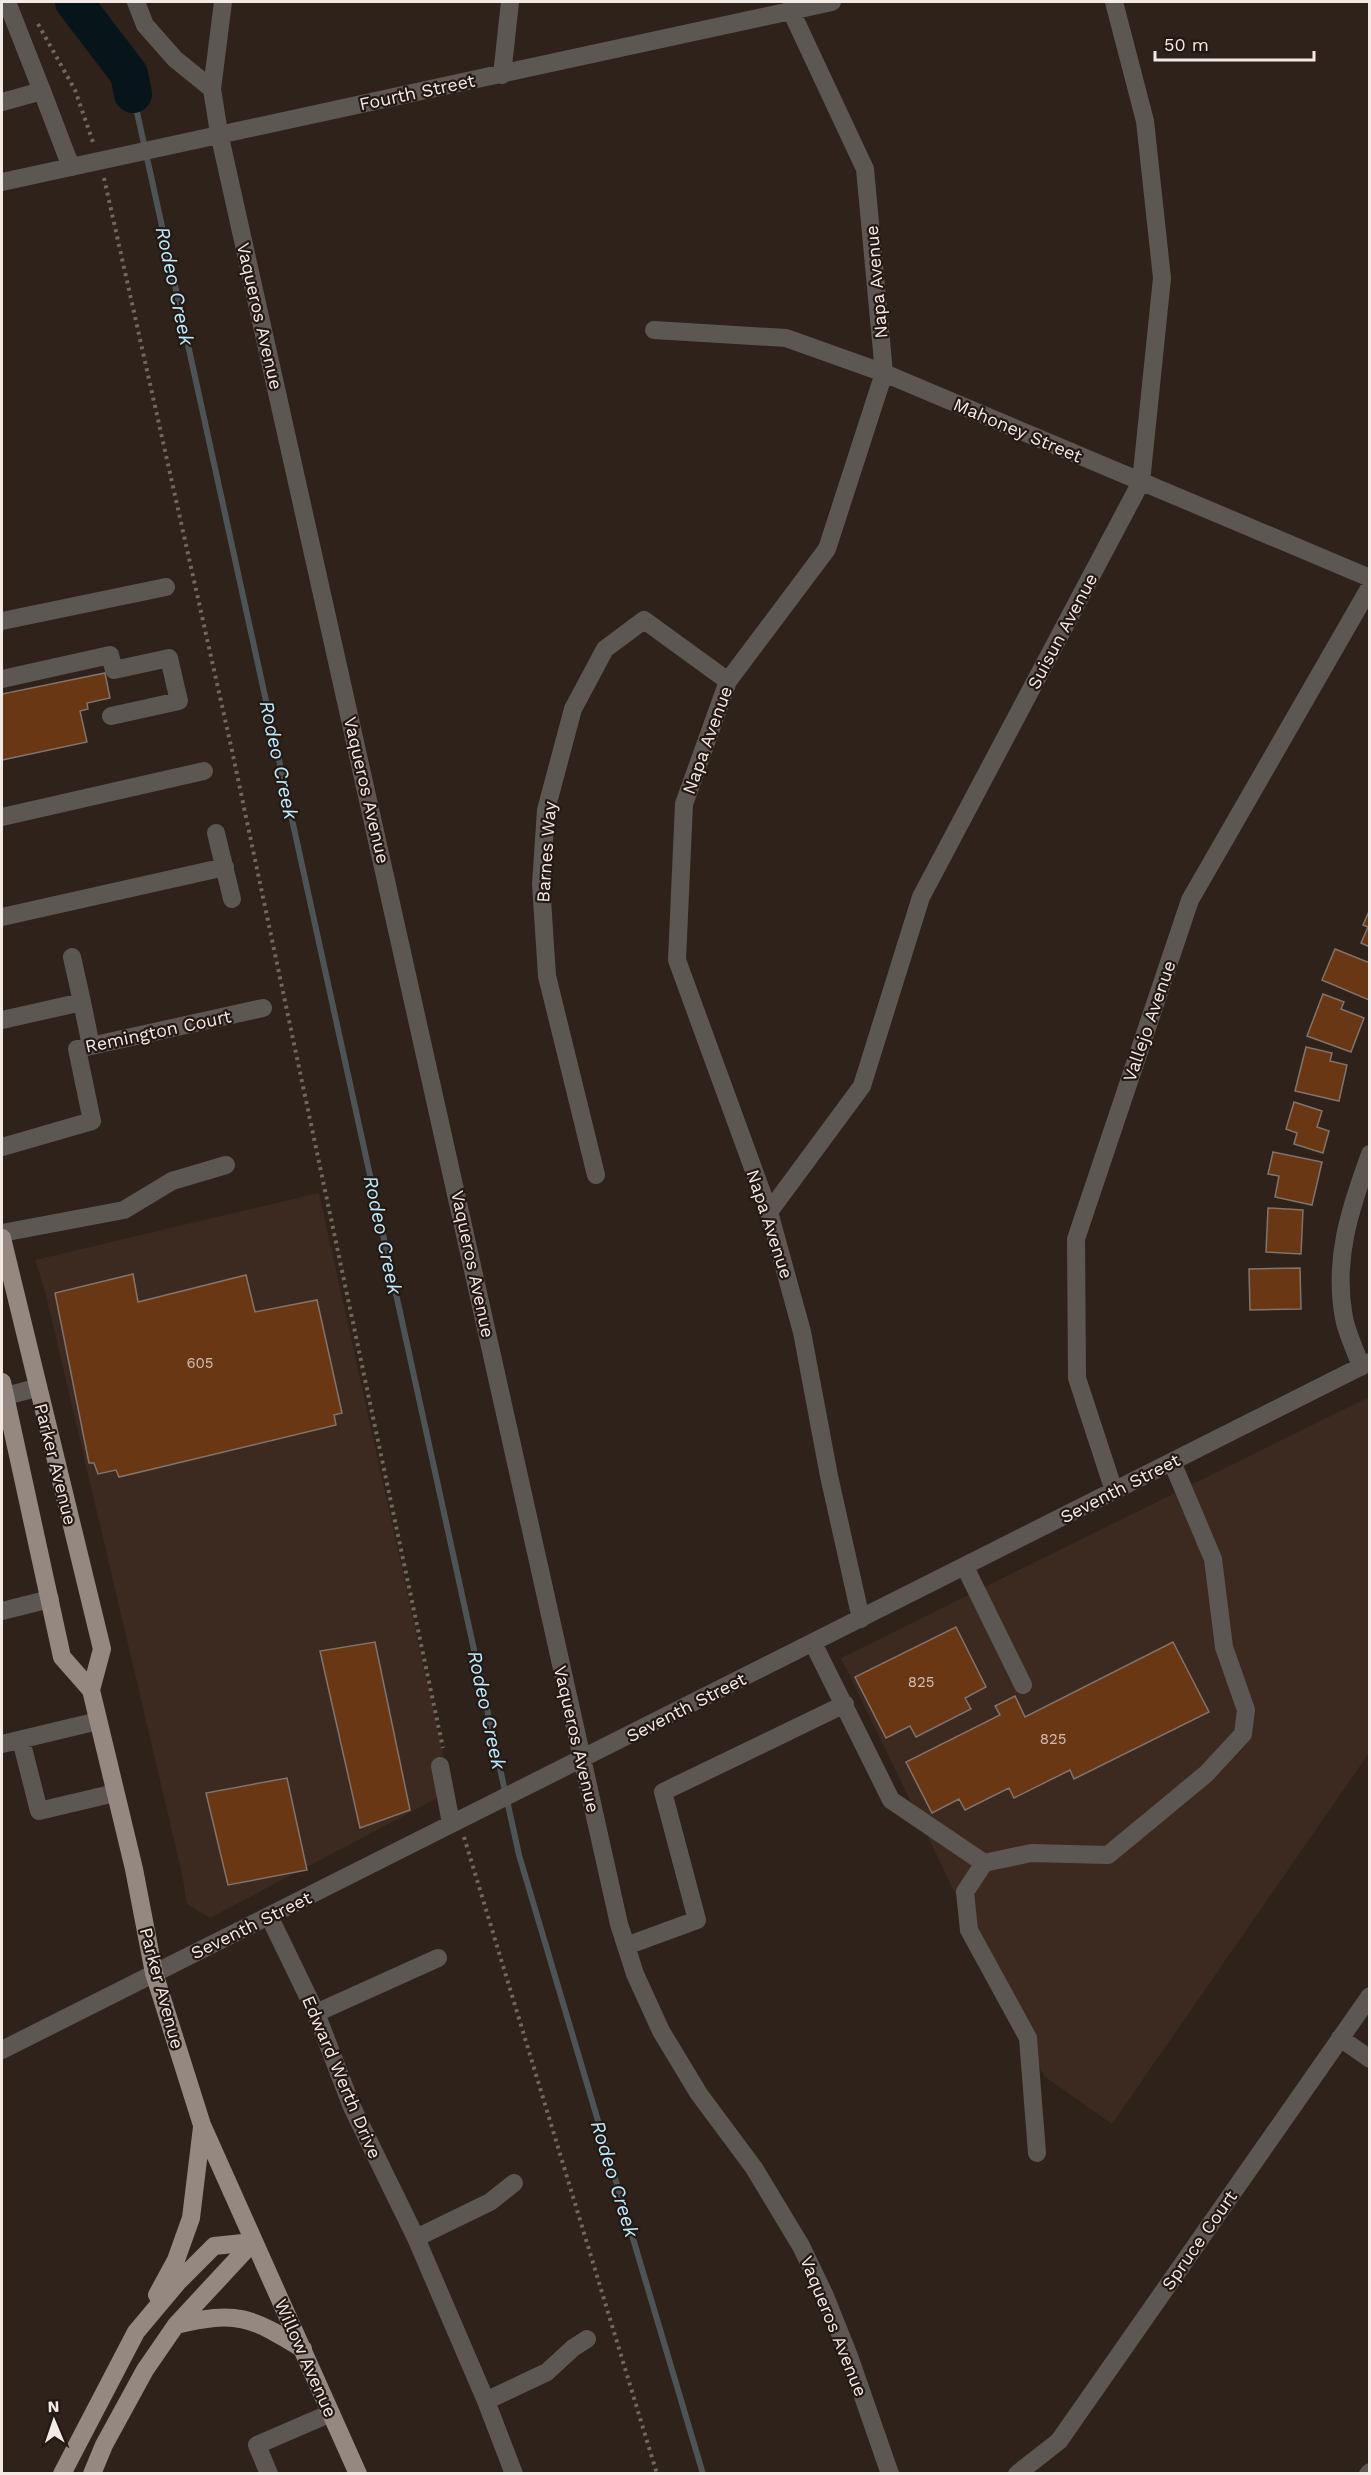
<svg xmlns="http://www.w3.org/2000/svg" width="1371" height="2475" font-family="'Work Sans',sans-serif">
  <rect width="100%" height="100%" fill="#2e221b"/>
  <path fill="#3c2a20" d="M319 1193 451 1791 210 1918 187 1904 182 1874 45 1291 35 1260Z
    M1369 1397V1753L1112 2124 1044 2076 841 1658Z"/>
  <g fill="none" stroke-linecap="round" stroke-linejoin="round">
    <path stroke="#4e5456" stroke-width="6" d="M133 94 519 1855 703 2474"/>
    <path stroke="#071419" stroke-width="38" d="M74 2 129 74 133 94"/>
  </g>
  <path fill="#6a3714" stroke="#82736b" stroke-width="1.5" d="M105 673 110 698 87 703 88 709 80 711 87 742 2 760V694Z
    M1370 909V947L1361 943 1368 927 1363 925Z
    M1335 949 1370 963 1369 1000 1322 980Z
    M1323 994 1344 1002 1341 1009 1364 1018 1351 1052 1307 1036Z
    M1306 1047 1332 1053 1330 1061 1347 1065 1339 1101 1295 1091Z
    M1294 1102 1322 1111 1317 1127 1329 1131 1323 1153 1294 1144 1297 1133 1286 1129Z
    M1273 1152 1322 1162 1312 1205 1275 1197 1279 1176 1268 1174Z
    M1268 1208 1303 1210 1301 1254 1266 1252Z
    M1300 1268 1301 1309 1250 1310 1249 1269Z
    M133 1274 138 1302 246 1275 255 1312 317 1300 342 1413 334 1415 336 1425 119 1477 116 1470 98 1474 94 1463H89L55 1293Z
    M956 1627 986 1687 965 1698 971 1709 916 1737 910 1726 886 1738 855 1677Z
    M375 1642 410 1810 360 1828 320 1651Z
    M1173 1642 1209 1712 1074 1779 1070 1770 1014 1798 1009 1788 965 1810 959 1799 932 1813 906 1762 1000 1715 995 1706 1015 1696 1025 1717Z
    M287 1778 307 1870 228 1885 206 1793Z"/>
  <g fill="none" stroke-linecap="round" stroke-linejoin="round">
    <path stroke="#716761" stroke-width="4" stroke-dasharray="3 4.5" stroke-linecap="butt" d="M38 24 75 90 94 145
      M104 178 231 746 443 1748
      M464 1837 657 2474"/>
    <path stroke="#5d5753" stroke-width="18" d="M7 2 42 91
      M136 2 145 25 175 59 212 89
      M223 2 212 89 219 133 619 1924 635 1974 661 2031 699 2094 754 2168 801 2246 825 2296 849 2356 890 2474
      M792 2 791 11 865 169 884 373 827 549 728 681 684 804 677 960 769 1212 802 1332 829 1476 861 1619
      M502 75 510 2
      M2 102 42 91 71 167
      M2 182 832 2
      M654 330 786 338 884 373 1370 578
      M2 621 166 587
      M2 679 110 655 114 670 169 658 179 701 111 716
      M2 817 204 771
      M216 833 232 899
      M2 917 225 867
      M82 1002 91 1046
      M2 1020 82 1002 72 957
      M2 1147 92 1121 77 1049 263 1008
      M596 1175 547 976 541 884 546 810 573 709 605 649 644 620 728 681
      M769 1212 862 1086 921 897 1141 482 1162 278 1145 121 1114 2
      M2 1233 124 1210 172 1181 226 1165
      M1361 1367C1356 1351 1347 1334 1344 1318 1333 1259 1350 1209 1370 1154
      M2 1397 36 1388
      M1114 1491 1077 1378 1076 1239 1190 900 1370 587
      M965 1567 1023 1685
      M2 1611 50 1599
      M813 1643 891 1800 984 1863 1031 1853 1108 1855 1206 1774 1243 1734 1246 1710 1224 1647 1213 1559 1172 1462
      M21 1740 39 1811 115 1793
      M2 1744 98 1721
      M440 1766 451 1823
      M984 1863 965 1892 969 1930 1028 2038 1037 2153
      M269 1916 316 2013 352 2107 416 2238 486 2401 514 2474
      M626 1946 697 1920 663 1792 845 1704
      M316 2013 438 1958
      M1340 2038 1370 2059
      M2 2050 1370 1362
      M416 2238 490 2202 514 2183
      M486 2401 547 2372 573 2348 587 2339
      M269 2474 257 2445 331 2413
      M1017 2474 1059 2441 1370 1996
      M1368 2474 1370 2472"/>
    <path stroke="#958881" stroke-width="18" d="M2 1238 102 1649 91 1690
      M2 1382 62 1657 91 1690 134 1869 154 1973 202 2125 358 2474
      M157 2295 176 2260 191 2218 202 2127
      M176 2325C237 2310 251 2317 303 2349
      M62 2474 136 2332 178 2282 214 2246 253 2242
      M92 2474 104 2445 145 2370 176 2325 253 2242"/>
  </g>
  <g text-anchor="middle" dominant-baseline="central" stroke-width="4.5" stroke-linejoin="round" paint-order="stroke">
    <g font-size="15" fill="#d0bdb1">
      <text x="200" y="1363">605</text>
      <text x="921" y="1682">825</text>
      <text x="1053" y="1739">825</text>
    </g>
    <g font-size="18" fill="#f2eae5" stroke="#241812">
      <text transform="translate(417 92) rotate(-12)">Fourth Street</text>
      <text transform="translate(876 282) rotate(-95)">Napa Avenue</text>
      <text transform="translate(260 316) rotate(77)">Vaqueros Avenue</text>
      <text transform="translate(1018 430) rotate(23)">Mahoney Street</text>
      <text transform="translate(1062 631) rotate(-62)">Suisun Avenue</text>
      <text transform="translate(707 740) rotate(-70)">Napa Avenue</text>
      <text transform="translate(367 790) rotate(77)">Vaqueros Avenue</text>
      <text transform="translate(546 852) rotate(-86)">Barnes Way</text>
      <text transform="translate(1149 1021) rotate(-71)">Vallejo Avenue</text>
      <text transform="translate(158 1031) rotate(-12)">Remington Court</text>
      <text transform="translate(770 1224) rotate(72)">Napa Avenue</text>
      <text transform="translate(473 1264) rotate(78)">Vaqueros Avenue</text>
      <text transform="translate(56 1464) rotate(76)">Parker Avenue</text>
      <text transform="translate(1120 1488) rotate(-27)">Seventh Street</text>
      <text transform="translate(686 1707) rotate(-27)">Seventh Street</text>
      <text transform="translate(577 1739) rotate(77)">Vaqueros Avenue</text>
      <text transform="translate(251 1925) rotate(-26)">Seventh Street</text>
      <text transform="translate(162 1988) rotate(75)">Parker Avenue</text>
      <text transform="translate(342 2077) rotate(67)">Edward Werth Drive</text>
      <text transform="translate(1199 2240) rotate(-55)">Spruce Court</text>
      <text transform="translate(834 2326) rotate(68)">Vaqueros Avenue</text>
      <text transform="translate(306 2358) rotate(66)">Willow Avenue</text>
    </g>
    <g font-size="20" font-style="italic" fill="#bcebff" stroke="#241812">
      <text transform="translate(175 286) rotate(78)">Rodeo Creek</text>
      <text transform="translate(279 760) rotate(78)">Rodeo Creek</text>
      <text transform="translate(383 1235) rotate(78)">Rodeo Creek</text>
      <text transform="translate(487 1710) rotate(78)">Rodeo Creek</text>
      <text transform="translate(615 2179) rotate(73)">Rodeo Creek</text>
    </g>
  </g>
  <rect width="1371" height="2475" fill="none" stroke="#f2eae5" stroke-width="6"/>
  <g transform="translate(54 2421) rotate(358)" stroke="#241812" stroke-width="4.5" paint-order="stroke">
  <path d="M0-4.5L10 22L0 15L-10 22Z" fill="#f2eae5"/>
  <text y="-9" font-size="16" font-weight="bold" text-anchor="middle" fill="#f2eae5">N</text>
  </g>
  <path d="M1155 51v9h159v-9" fill="none" stroke="#f2eae5" stroke-width="3"/>
  <text x="1164" y="51" font-size="18" fill="#f2eae5" stroke="#241812" stroke-width="4.5" paint-order="stroke">50 m</text>
</svg>
